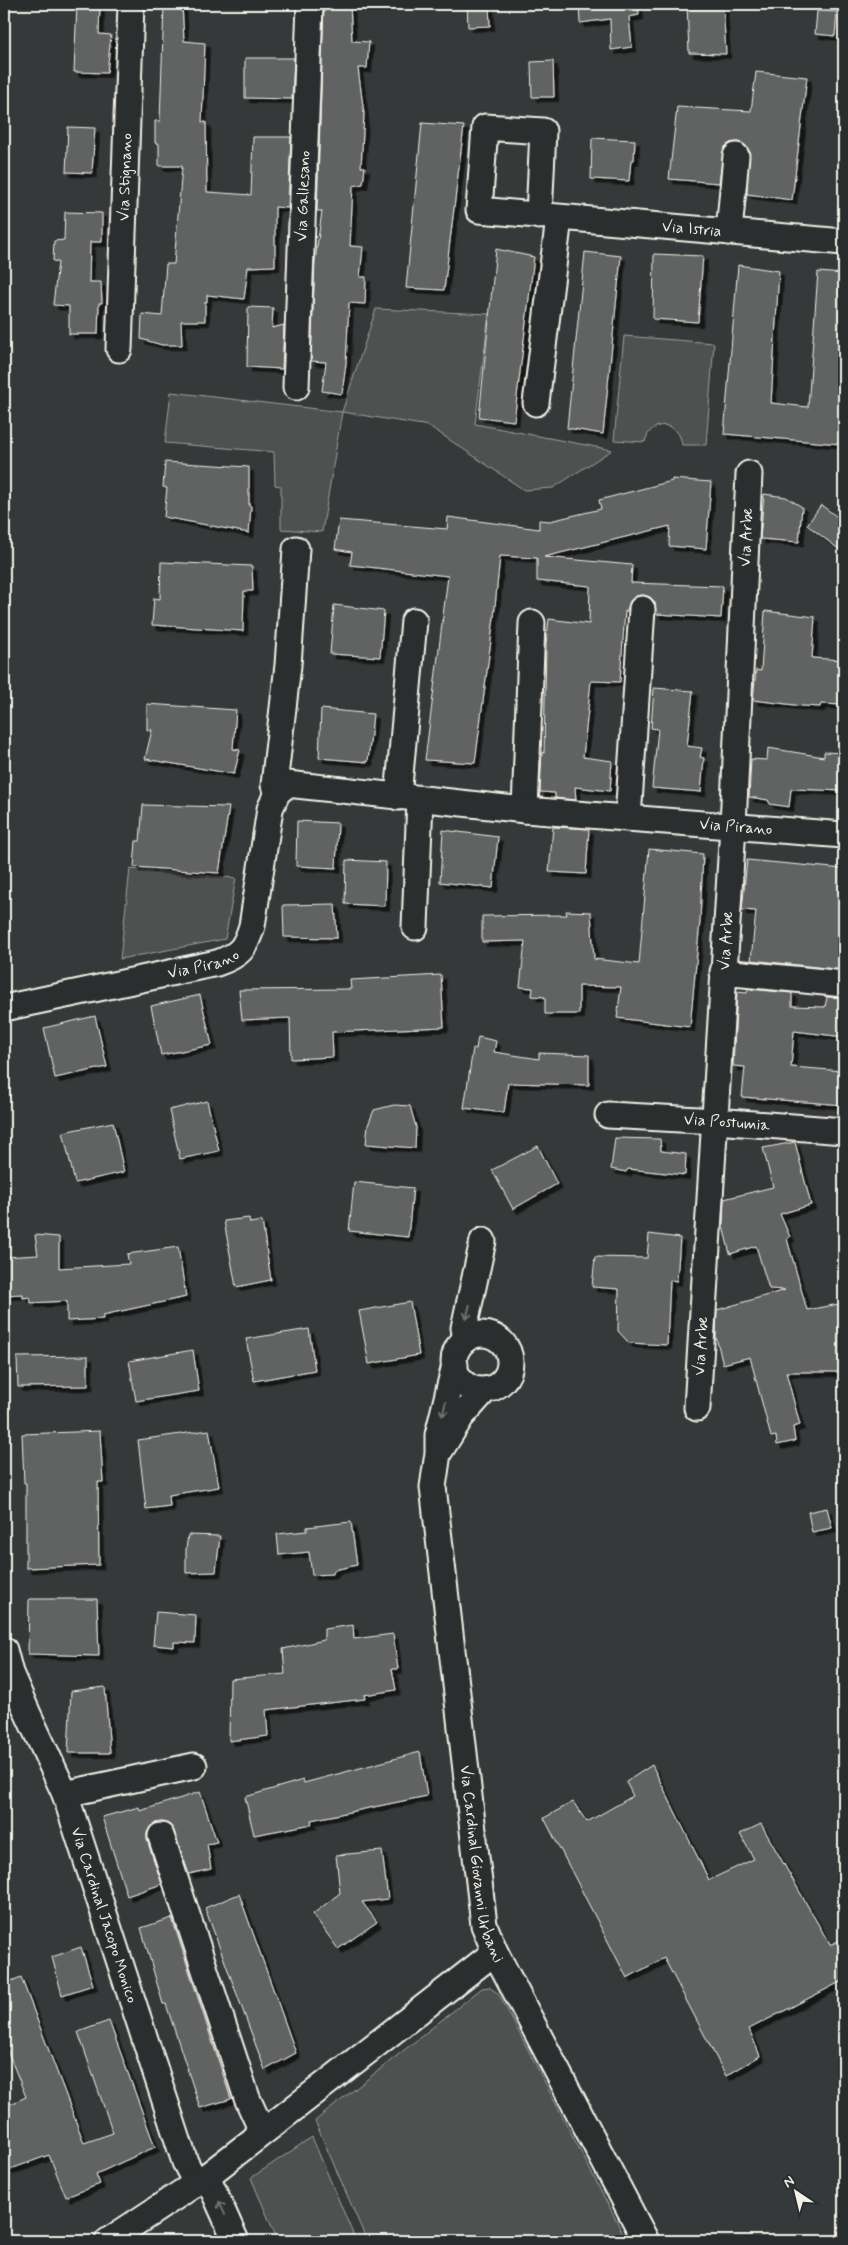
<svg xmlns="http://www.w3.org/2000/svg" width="848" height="2245" font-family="Mynerve,sans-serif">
  <defs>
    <filter id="shadow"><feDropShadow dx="4.5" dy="4.5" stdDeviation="0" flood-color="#0009"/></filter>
  </defs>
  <rect width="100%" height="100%" fill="#363939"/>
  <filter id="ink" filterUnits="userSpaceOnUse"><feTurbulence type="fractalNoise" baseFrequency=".02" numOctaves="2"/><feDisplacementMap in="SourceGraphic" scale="10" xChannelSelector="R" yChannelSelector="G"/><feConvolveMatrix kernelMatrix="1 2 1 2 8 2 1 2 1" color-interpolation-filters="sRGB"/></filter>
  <g filter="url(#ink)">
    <path fill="#4e514f" stroke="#a1a19c" d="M376 309 489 314 475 424 612 450 553 488 524 490 429 426 342 412 322 532 281 529V486L275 485 274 452 165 443 171 392 342 412Z
      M624 336 714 343 706 445H682C680 421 650 418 645 442L614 440Z
      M130 869 236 878 225 939 120 959Z
      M489 1987 499 1994 627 2241H367L315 2121 482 1988Z
      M312 2137 356 2241H278L251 2178Z"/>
    <path fill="#616362" stroke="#f4f1e8" filter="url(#shadow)" d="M77 4H100L99 34 111 35 107 73 74 72Z
      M164 4H182L184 41 205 43 202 122H206L207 192 251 195 253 137H291L288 208 275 207V266L248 267 244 299 207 295V302H205V321H181L182 345H162L141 339 142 314 162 316 166 264H174L182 166H159V144L155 143V121H160Z
      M324 4H350L352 41 369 42 367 68H358L364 114 361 167H365L363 184 353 186 350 246 363 247 360 277H366L365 304 349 303 346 363 342 394 322 391 326 362 311 361 315 261 322 211H317Z
      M467 4H489L490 26 468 27Z
      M579 4H638L639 15 629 17 632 47 611 50 610 19 580 23Z
      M687 4H723L726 54 689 53Z
      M817 11 837 12 835 36 815 34Z
      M245 58H294L292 99 245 98Z
      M553 61 554 97H532L531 62Z
      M756 72 807 77 792 200 747 194 749 150 745 145 738 142 730 143 724 148 719 183 669 179 677 107 751 111Z
      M422 123 464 126 444 290 406 288Z
      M68 127 95 128 92 173 66 172Z
      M592 138 635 140 634 160H631L629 181 591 179Z
      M65 212 102 213V242H90L89 282H101L102 303H99L98 334H69V306L53 305 58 262 53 261 54 241 64 240Z
      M496 249 534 257 514 421 479 417Z
      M585 252 621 256 603 434 567 428Z
      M654 254 703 256 698 322 653 319Z
      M738 265 779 271 771 403 808 407 818 272 844 274V386L840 444 724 434Z
      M248 307 273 308 272 328 284 325 282 369 247 367Z
      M165 462 249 467V506H251L249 533 164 517 167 488 163 487Z
      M672 479 711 482 706 549 669 546 670 526 544 557 632 565 631 583 723 586 721 618 656 614 655 602 650 597 643 595 636 596 630 601 627 611H625L620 682 591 681 583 757 612 761 610 791 575 787 576 800 555 798V793L540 792 542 752 544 753 546 644 549 619 589 624 590 586 537 581V558L500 556 494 617 475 763 425 760 448 576 350 565 352 552 335 549 339 520 447 529 448 517 539 529V520L550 521 601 509 599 500 672 481Z
      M764 494 786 497 802 507 799 542 760 539Z
      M821 505 844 522V553L807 525Z
      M161 562 252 566 253 591H244L243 631 152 625 154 598 160 599Z
      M334 605 384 611 380 657 330 654Z
      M765 611 815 617 812 658 844 660V705L821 704 820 707 803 706 753 700 756 670 761 671Z
      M654 688 693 691 687 746 702 748 700 757 704 758 701 792 652 788 658 729 651 728Z
      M147 704 236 710 233 749 240 750 234 774 145 759 152 730H147Z
      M321 709 373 714 368 762 319 758Z
      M768 748 824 757V752L844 753V791L791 789 789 807 770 804 768 800 749 797 751 759 767 760Z
      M143 805 229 807 219 873 134 867 136 841H140Z
      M297 821 338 823 336 868 296 866Z
      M553 827 589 829 586 874 549 872Z
      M443 830 498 837 493 888 440 882Z
      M649 849 703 854 700 921 690 1027 617 1018 621 987 579 986V1014H545V997L532 996 533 988 520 987 525 941 482 942V916L567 915 566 911 591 912 594 959 639 964Z
      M346 860 386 862 385 906 345 904Z
      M747 860 844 869V970L751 960 756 911 742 910Z
      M335 904 337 938 284 937 283 905Z
      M441 975 444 1027 332 1032 333 1057 291 1059 290 1018 242 1020 239 990 351 989 350 980Z
      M748 989 792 993V1006L825 1007 827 997 844 998V1037L794 1031 791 1067 844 1071V1105L742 1097 745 1067 733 1066 737 992 747 993Z
      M200 995 212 1045 161 1055 151 1006Z
      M95 1016 107 1067 55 1078 44 1028Z
      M478 1037 496 1041 494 1052 539 1059V1053L589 1055V1085L508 1083 504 1113 464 1108 473 1048 476 1049Z
      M207 1101 219 1151 180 1159 169 1110Z
      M394 1105 410 1106 416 1127 415 1148 366 1144 368 1125 374 1110Z
      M113 1122 124 1172 75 1183 63 1132Z
      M615 1138 660 1139 661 1151 686 1154 685 1175 628 1169 626 1172 611 1169Z
      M795 1142 811 1205 780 1214 790 1237 787 1239 807 1310 844 1303V1372H786L800 1425 793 1427 795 1441 777 1445 776 1436 771 1437 750 1357 723 1364 716 1337 717 1310 785 1290 769 1289 756 1246 730 1254 723 1226 724 1199 773 1187 763 1148Z
      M538 1146 557 1184 513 1209 492 1170Z
      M354 1182 413 1188 408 1237 349 1231Z
      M249 1218 250 1223 262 1221 271 1280 236 1287 224 1221Z
      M649 1234 680 1238 677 1281 670 1280 667 1345 629 1343 618 1331 619 1289 592 1287 595 1257 647 1258Z
      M35 1235 59 1237V1268L129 1264 127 1254 178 1247 186 1297 103 1315V1319L67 1321V1301L31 1303 30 1297 23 1298V1294L4 1295V1257L38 1255Z
      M410 1302 419 1355 369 1364 359 1311Z
      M309 1329 315 1370 254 1381 246 1339Z
      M193 1350 199 1391 136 1401 129 1361Z
      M88 1356V1386L18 1387 17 1357Z
      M209 1430 219 1487 169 1495 170 1506 146 1509 138 1440Z
      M100 1431 103 1482H98L99 1565 26 1568V1483H24L22 1434Z
      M827 1508 832 1528 812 1532 808 1512Z
      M351 1522 357 1565 334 1570 333 1574 312 1575 309 1552 279 1555 277 1534 307 1531V1527Z
      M188 1535 220 1536 216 1572 186 1573V1549Z
      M29 1599H97L99 1656 28 1654Z
      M156 1612 196 1615 195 1643 174 1642V1647L153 1645Z
      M353 1625 354 1639 393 1634 398 1669H392L396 1690 364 1695 365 1699 266 1710 268 1736 229 1741 230 1679 285 1674 283 1649 324 1640V1629Z
      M105 1687 110 1753H68L71 1691Z
      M420 1752 427 1796 311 1820 312 1824 254 1835 245 1797 303 1780 304 1783Z
      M652 1765 709 1880 754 1859 740 1834 761 1824 830 1945 844 1938V1980L749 2029 760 2056 726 2076 664 1958 627 1978 544 1818 573 1802 587 1822 633 1796 626 1782Z
      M200 1792 217 1842 207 1844 211 1869 189 1874 174 1831 170 1825 164 1822 156 1823 150 1827 147 1833V1840L162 1884 127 1896 102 1817 139 1807 140 1811Z
      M382 1851 388 1899 362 1902 377 1922 338 1949 313 1914 340 1893 336 1855Z
      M239 1894 296 2053 265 2070 205 1908Z
      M172 1918 231 2099 200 2108 166 2004H163L141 1928Z
      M81 1947 93 1985 62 1995 52 1957Z
      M21 1977 84 2143 113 2133 78 2032 109 2021 155 2147 96 2174 100 2184 66 2197 49 2155 8 2170 4 2160V2107L26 2097 4 2042V1984Z"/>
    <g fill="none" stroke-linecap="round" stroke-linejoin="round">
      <g stroke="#f4f1e8" stroke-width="29">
        <g id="street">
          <path id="s1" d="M539 216 543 131 485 127 479 210 844 242"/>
          <path d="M729 232 736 156"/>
          <path id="s2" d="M119 349 131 4"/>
          <path id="s3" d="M296 387 310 4"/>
          <path d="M536 403 559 218"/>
          <path d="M277 793 274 785 288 665 296 549"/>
          <path d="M398 797 414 621"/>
          <path d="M525 810 532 623"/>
          <path d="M628 818 642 609"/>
          <path d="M415 927 420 799"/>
          <path d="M723 972 844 984"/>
          <path id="s4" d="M4 1008 217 963C240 955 245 949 252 926L270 809 277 793 287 784 525 810 844 835"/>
          <path id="s5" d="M608 1115 716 1121 844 1131"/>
          <circle cx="482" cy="1362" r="28"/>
          <path d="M466 1339 464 1328 483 1241"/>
          <path id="s6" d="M455 1365 438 1435V1453L433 1487 484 1925 495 1952 646 2241"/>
          <path id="s7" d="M697 1408 733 826 749 474"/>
          <path d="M441 1449 461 1417 485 1390"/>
          <path id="s8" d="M4 1650 10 1673 28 1714 65 1794 185 2162 196 2183"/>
          <path d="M65 1794 194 1766"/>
          <path d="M161 1836 247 2098 262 2131"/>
          <path d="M207 2176 236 2241"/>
          <path d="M108 2241 207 2176 495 1952"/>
        </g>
      </g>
      <use href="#street" stroke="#2a2d2e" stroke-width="25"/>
    </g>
    <defs><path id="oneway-shaft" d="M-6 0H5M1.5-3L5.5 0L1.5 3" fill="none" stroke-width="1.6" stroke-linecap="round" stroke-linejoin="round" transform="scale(1.25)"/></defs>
    <g stroke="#71726f">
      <use href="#oneway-shaft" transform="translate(468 1312) rotate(103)"/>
      <use href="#oneway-shaft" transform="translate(444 1409) rotate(104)"/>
      <use href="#oneway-shaft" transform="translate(222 2208) rotate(-114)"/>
    </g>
  </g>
  <g text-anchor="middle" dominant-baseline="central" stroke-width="4" stroke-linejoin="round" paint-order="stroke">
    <g font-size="16" fill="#f4f1e8" stroke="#2a2d2e">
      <text stroke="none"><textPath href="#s2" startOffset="172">Via Stignano</textPath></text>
      <text stroke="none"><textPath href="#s3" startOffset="191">Via Gallesano</textPath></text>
      <text stroke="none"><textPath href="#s1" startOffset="440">Via Istria</textPath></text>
      <text stroke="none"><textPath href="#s7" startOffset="872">Via Arbe</textPath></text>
      <text stroke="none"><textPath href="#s4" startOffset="872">Via Pirano</textPath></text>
      <text stroke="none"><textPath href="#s7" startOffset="468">Via Arbe</textPath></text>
      <text stroke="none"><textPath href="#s4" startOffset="204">Via Pirano</textPath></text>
      <text stroke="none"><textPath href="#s5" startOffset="119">Via Postumia</textPath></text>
      <text stroke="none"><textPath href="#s7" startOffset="62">Via Arbe</textPath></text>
      <text stroke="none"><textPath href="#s6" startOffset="505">Via Cardinal Giovanni Urbani</textPath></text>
      <text stroke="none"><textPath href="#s8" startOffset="284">Via Cardinal Jacopo Monico</textPath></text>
    </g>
  </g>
  <rect width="848" height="2245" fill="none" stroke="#2a2d2e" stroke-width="20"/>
  <rect x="10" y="10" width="828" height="2225" fill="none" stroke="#f4f1e8" stroke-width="2" filter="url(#ink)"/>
  <g transform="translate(796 2192) rotate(325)" stroke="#2a2d2e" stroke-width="4" paint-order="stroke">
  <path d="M0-4L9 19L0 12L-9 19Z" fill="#f4f1e8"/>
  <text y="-8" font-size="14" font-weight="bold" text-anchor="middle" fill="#f4f1e8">N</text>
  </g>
</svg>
